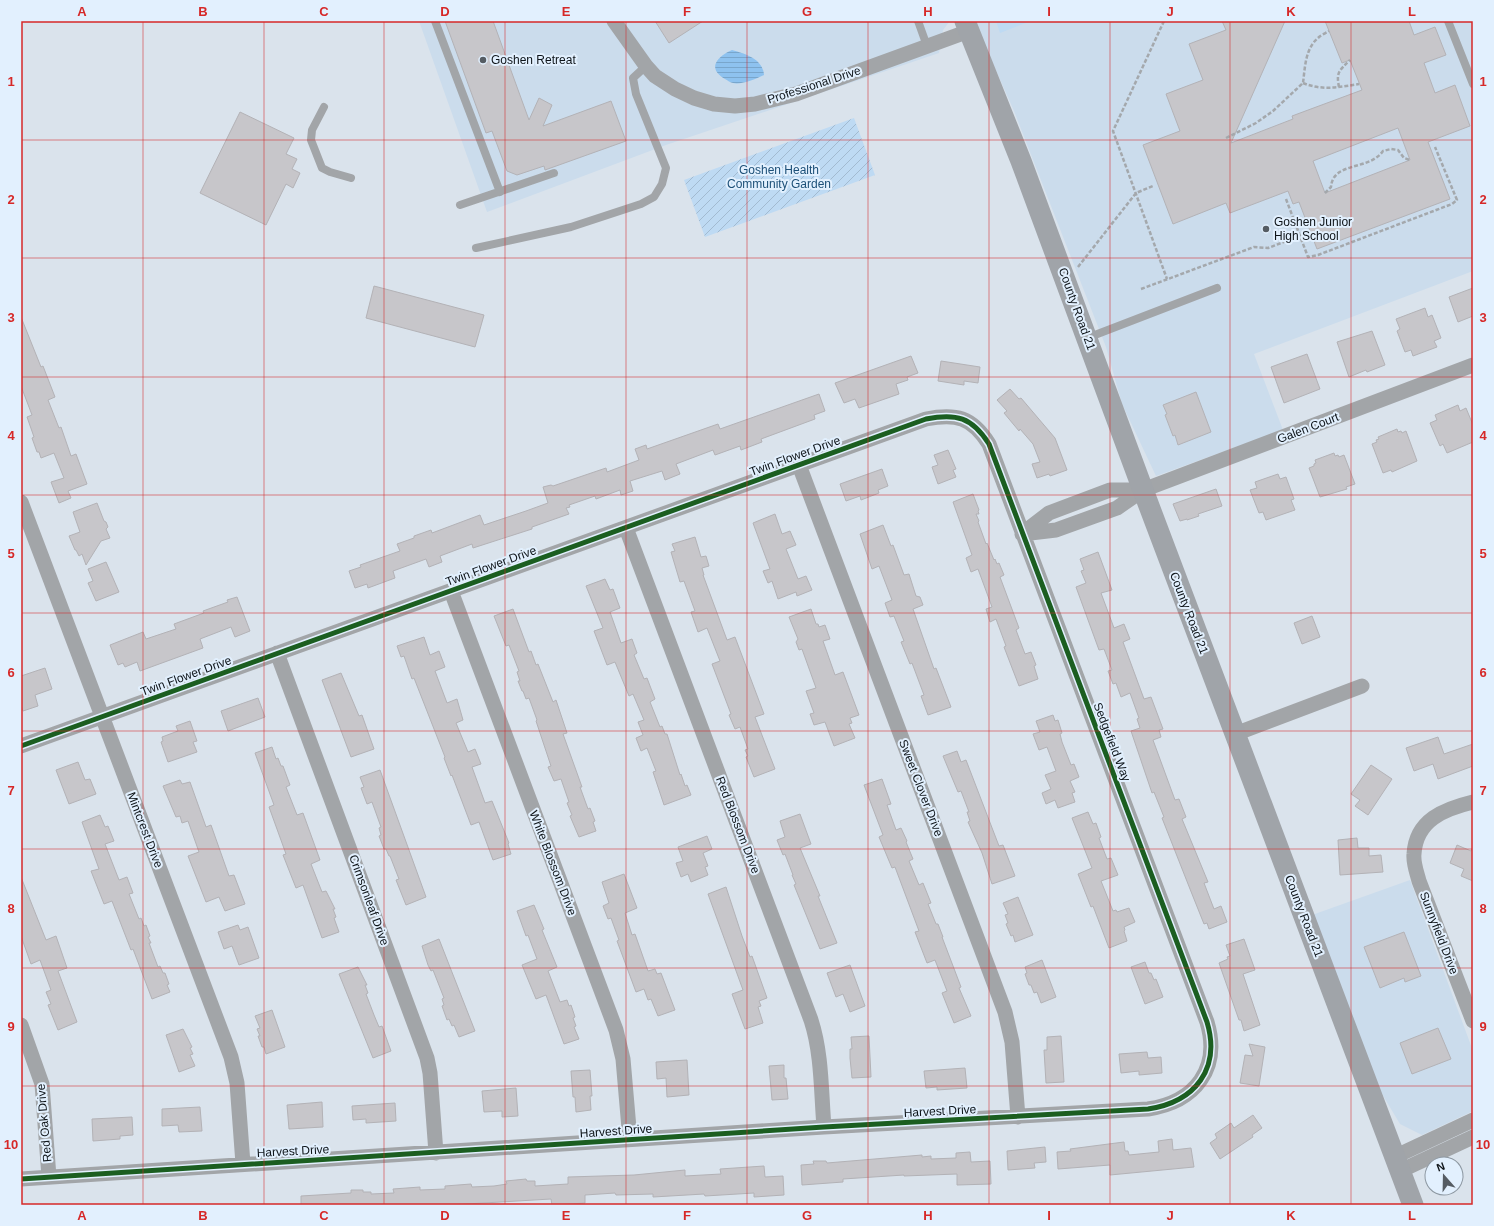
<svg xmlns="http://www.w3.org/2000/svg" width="1494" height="1226" font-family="Arial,sans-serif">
  <defs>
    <pattern id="garden-furrows" width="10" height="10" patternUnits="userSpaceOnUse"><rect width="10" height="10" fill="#bedaf3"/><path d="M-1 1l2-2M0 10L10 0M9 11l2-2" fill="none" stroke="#a2bad0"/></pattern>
    <pattern id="water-rules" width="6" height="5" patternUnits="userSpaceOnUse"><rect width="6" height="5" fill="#8ec2ef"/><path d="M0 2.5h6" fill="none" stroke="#79a6cc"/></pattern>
  </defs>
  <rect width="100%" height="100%" fill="#dae3ec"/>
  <path fill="#cbdcec" d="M419 21H950L943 30 939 53 666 145 487 212Z
    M974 21H1473V271L1254 354 1283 430 1156 476 1122 404 1106 347 1014 111Z
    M1410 880 1473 1051V1111L1422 1135 1400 1124 1376 1084 1312 915Z"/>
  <path fill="url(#garden-furrows)" d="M854 118 875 175 705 237 684 180Z"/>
  <path fill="#bedaf3" d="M996 21H1031L1000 33Z"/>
  <path fill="url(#water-rules)" d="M732 50C746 54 763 59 764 75 756 79 741 85 733 83 731 83 727 80 725 79 706 68 718 56 732 50Z"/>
  <path fill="#c7c6ca" stroke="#b3b2b6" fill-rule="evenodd" d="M445 21H493L529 120 539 98 552 105 543 126 611 101 626 141 545 170 544 166 517 175 507 171 492 131 486 133Z
    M655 21H703L669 43Z
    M1222 21H1285L1231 143 1293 119 1292 116 1362 90 1350 60 1342 63 1325 21H1409L1414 35 1435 27 1446 55 1424 63 1435 93 1455 85 1470 126 1428 142 1450 199 1317 249 1299 202 1293 204 1288 191 1230 213 1226 203 1173 224 1143 145 1180 131 1166 94 1203 80 1189 44 1226 30ZM1398 128 1410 160 1325 193 1313 161Z
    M240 112 294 138 286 154 297 159 292 169 300 173 293 188 286 184 266 225 200 193Z
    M374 286 484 315 475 347 366 318Z
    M1473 288V316L1458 322 1449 297Z
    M1425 308 1428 317 1432 315 1441 338 1434 341 1437 347 1413 356 1411 350 1405 352 1397 331 1400 329 1396 319Z
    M21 317 41 367 43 366 55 397 48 400 59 428 61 427 71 456 76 454 87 484 68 491 71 498 59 503 51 482 64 478 54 453 41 458 39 452H37L32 438 34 437 27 417 32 415 21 386Z
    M1372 331 1385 365 1367 372 1366 370 1349 377 1337 342Z
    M1307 354 1320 389 1284 403 1271 367Z
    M911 356 918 373 907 377 908 380 896 384 899 394 859 408 855 399 844 403 835 383Z
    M941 361 980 367 978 383 964 381V385L938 381Z
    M1010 389 1019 399 1021 398 1055 438 1067 470 1050 476 1049 474 1037 478 1032 464 1040 462 1033 444 1020 429 1019 431 1004 413 1007 411 997 400Z
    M1196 392 1211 432 1178 445 1175 435 1173 436 1165 415 1167 414 1163 405Z
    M819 394 825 411 814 415 815 419 761 439 762 442 741 450 740 446 715 455 713 450 676 464 680 474 665 480 662 471 630 481 633 491 621 495 620 490 596 499 595 496 569 505 570 507 566 508 569 514 532 527V529L473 548 472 544 440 556 442 562 429 567 426 559 393 571 395 578 368 588 367 584 355 588 349 571 361 567 360 565 400 551 397 544 414 538V536L431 530 432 533 480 515 484 525 526 511 548 503 543 487 551 485 553 486 606 468 607 472 639 460 635 449 646 445 647 449 718 424 720 429Z
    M1458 405 1460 411 1466 408 1473 425V442L1447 453 1443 444 1440 446 1430 423 1437 420 1435 415Z
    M1397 429 1398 432 1401 431 1402 433 1406 431 1417 461 1392 472 1391 470 1383 473 1372 444 1377 442 1376 440 1379 439 1378 437Z
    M948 450 956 469 953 470 956 477 938 484 932 467 938 465 934 455Z
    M1334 453 1335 456 1338 455 1339 457 1344 455 1355 484 1346 487 1347 489 1320 497 1309 468 1314 466V464L1316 463 1315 460Z
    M882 469 888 486 878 490 879 493 861 500 860 496 846 501 840 484Z
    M1278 474 1280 479 1286 477 1294 499 1291 500 1295 510 1266 520 1263 512 1259 513 1250 490 1257 488 1255 482Z
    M1216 489 1222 506 1198 514 1199 516 1187 520V519L1180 521 1173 504Z
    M973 494 979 510 978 511 979 514H976L979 521 978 522 986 544 987 543 994 560 995 559 997 564 999 563 1004 575 1000 577 1019 628 1016 630 1025 654 1031 652 1036 665 1034 666 1038 679 1019 686 1004 647 1006 646 996 619 990 622 986 609 992 607 978 569 971 572 966 558 972 555 953 502Z
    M97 503 104 521 106 522 108 527 106 529 110 538 101 541 86 565 82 554 79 556 76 550H75L69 536 80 532 73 512Z
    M775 514 782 534 790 531 796 545 786 549 798 579 806 576 812 590 797 596 796 592 778 599 772 581 768 583 763 571 770 569 753 523Z
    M883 525 891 546 893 545 904 575 909 574 916 596 920 597 923 605 913 609 934 669 936 668 951 707 928 715 921 696 924 695 912 663 910 664 901 642 904 641 894 616 890 617 885 603 892 600 879 566 872 569 860 534Z
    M695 537 701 557 706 556 709 566 702 568 704 575H703L727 640 735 637 764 714 755 717 775 769 754 777 746 757 748 756 745 750 748 749 740 727 735 729 729 715 731 714 712 664 720 661 707 628 698 632 691 612 695 611 684 581 680 582 671 552 675 551 672 544Z
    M1098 552 1112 590 1101 593 1114 628 1124 624 1130 639 1123 642 1144 699 1151 697 1163 729 1159 730 1161 737 1153 740 1175 800 1179 799 1186 817 1182 819 1208 882 1204 883 1214 909 1221 906 1227 922 1209 929 1207 923 1204 924 1190 889 1162 818 1164 817 1154 792 1152 793 1131 731 1140 728 1137 719 1139 718 1130 693 1121 697 1116 683 1113 684 1108 671 1112 670 1104 649 1099 650 1076 587 1086 583 1081 571 1084 570 1080 559Z
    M106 562 119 592 96 601 88 583 93 581 88 569Z
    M605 579 610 590 613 589 620 608 610 612 621 643 632 639 637 653 634 655 644 679 647 678 655 699 650 702 660 727 662 726 665 734H667L680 775 681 774 685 786 687 785 691 795 664 805 653 772 656 771 647 748 641 751 636 738 643 735 638 722 644 720 633 694 629 696 615 662 607 665 594 631 603 628 586 586Z
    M237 597 250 631 235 637 231 627 200 639 203 648 140 671 137 662 125 667 123 663 118 665 110 645 143 632 146 639 176 629 174 624 204 613 203 611 228 602 227 600Z
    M513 609 529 652 531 651 536 665 538 664 553 702 556 700 567 733 563 734 582 787H580L588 809 590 808 595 821 593 822 596 831 579 837 570 816 572 815 567 803 569 802 561 779 554 781 548 767 551 766 536 721 537 720 529 698 526 699 523 691H522L518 681H520L517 672 519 671 509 645 506 646 494 616Z
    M811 609 816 624H818L819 627 825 625 830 639 823 641 835 675 843 672 859 715 850 718 852 723 849 724 855 738 834 746 825 722 814 725 810 714 814 713 806 691 816 688 802 649 799 650 796 642 798 639 789 617Z
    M1312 616 1320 637 1302 644 1294 623Z
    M424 637 430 655 439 651 445 667 435 671 447 703 457 699 463 720 456 723 468 752 475 749 481 764 472 767 485 803 492 801 509 843 508 844 511 854 493 860 479 822 471 825 452 775 451 776 444 758 445 757 414 678 412 679 404 656 401 657 397 646Z
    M45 668 52 689 35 695 38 706 23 711 21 705V676Z
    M341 673 359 716 362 715 374 749 351 757 322 680Z
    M258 698 265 717 228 731 221 711Z
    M1053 715 1055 721 1058 720 1062 733 1060 734 1062 742 1071 765 1074 764 1079 777 1070 781 1075 792 1072 793 1075 802 1058 808 1055 800 1046 804 1042 793 1051 789 1045 775 1056 771 1047 747 1039 750 1033 734 1040 732 1036 721Z
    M190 721 197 741 193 742 197 752 168 762 161 742 163 741 162 737 178 731 176 726Z
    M1438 737 1444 754 1473 744V766L1438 779 1433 764 1414 771 1406 748Z
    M272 747 276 759 278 758 281 766H283L290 785 286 787 297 815 303 813 320 860 311 864 322 892 326 891 335 909H333L336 917 334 918 339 932 322 938 303 885 296 888 283 855 286 854 269 807 274 805 255 753Z
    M957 751 961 762 966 760 999 846 1003 845 1015 876 992 884 982 853 968 822 970 821 967 812H969L961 791 958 792 943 756Z
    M78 762 85 780 90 779 96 794 69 804 56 770Z
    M1371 765 1392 779 1368 815 1355 806 1360 800 1351 794Z
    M380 770 426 897 406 905 396 880 399 879 390 856H389L386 849H384L379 836 381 835 379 828 381 827 372 802 367 804 361 788 364 787 360 777Z
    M882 779 891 804 887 805 896 830 901 828 907 841 906 842 913 859 909 861 919 885 923 883 931 903 928 904 936 924H938L943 937H942L961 987 959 988 971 1016 954 1023 942 993 947 991 935 960 927 963 915 932 919 931 895 867 892 868 879 837 883 835 864 785Z
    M180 780 182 784 190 782 206 827 211 825 229 876 234 875 245 904 225 911 219 897 206 902 188 856 199 852 188 821 182 823 180 816 176 817 163 786Z
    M1088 812 1093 824 1096 823 1101 837 1099 838 1107 859 1111 858 1118 875 1101 881 1113 911 1116 910 1117 912 1129 908 1135 922 1124 927 1125 930 1124 931 1127 941 1109 948 1093 906 1091 907 1078 874 1092 868 1072 818Z
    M800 814 811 844 800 848 820 896H818L837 943 820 949 794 885 796 884 792 875H793L785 854 783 855 777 840 785 837 780 821Z
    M100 815 105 827 108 826 114 841 105 844 119 880 127 877 133 893 129 894 139 919 141 918 144 926 146 925 150 936 148 937 151 943H149L158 967 160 966 163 973H165L169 984 167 985 170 992 152 999 133 949 131 950 112 901 104 904 91 871 99 869 82 822Z
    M707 836 712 849 703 853 708 866 705 867 708 875 691 882 688 874 681 877 676 863 683 861 678 847Z
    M1357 838 1358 848H1369V856L1381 855 1383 872 1340 875 1338 840Z
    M1457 845 1471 851 1473 847V881L1461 876 1464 869 1450 863Z
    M624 874 637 908 625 913 632 935 635 934 648 971 655 969 657 974 661 973 675 1010 658 1016 651 999 648 1000 644 989 636 992 617 941 619 940 611 918 608 919 603 906 609 903 602 882Z
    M21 877 46 940 56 936 67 968 58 971 77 1022 58 1030 48 1005 51 1004 46 992 51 990 40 960 31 964 21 936Z
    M726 887 742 936 750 957 752 956 767 998 759 1001 761 1006 758 1007 763 1023 745 1029 732 994 743 990 708 894Z
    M1018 897 1033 935 1015 942 1013 935 1011 936 1006 924 1008 923 1005 915 1008 914 1003 903Z
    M534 905 544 929 542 930 557 967 548 971 560 1002 567 1000 569 1006 571 1005 575 1017 573 1018 576 1026 574 1027 579 1039 564 1044 546 995 536 999 522 965 537 959 528 935 526 936 517 911Z
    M238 925 240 930 248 927 259 958 239 965 232 946 224 949 218 932Z
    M1404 932 1421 976 1405 982 1404 978 1380 988 1364 947Z
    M439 939 475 1031 459 1037 454 1025 452 1026 449 1019 447 1020 442 1006 444 1005 442 999 444 998 433 970 431 971 428 965 422 946Z
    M1244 939 1255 970 1243 974 1260 1025 1244 1031 1241 1020H1239L1219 963 1228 959 1227 957 1230 956 1226 945Z
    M1042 960 1056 997 1041 1003 1037 992 1034 993 1031 985H1029L1025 974 1027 973 1025 967Z
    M1145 962 1149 973H1151L1154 980 1156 979 1163 997 1145 1004 1131 967Z
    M850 965 865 1006 850 1012 843 994 836 997 827 973Z
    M358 967 367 985H365L368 993 366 994 374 1015 379 1027 382 1026 391 1051 373 1058 339 974Z
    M272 1010 285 1047 266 1054 264 1047H262L258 1036H260L257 1029 260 1028 255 1016Z
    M1438 1028 1451 1059 1412 1074 1400 1043Z
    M183 1029 192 1047 190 1048 193 1054 190 1055 195 1066 179 1072 166 1035Z
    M869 1036 871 1077 852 1078 850 1058V1049H852L851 1037Z
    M1061 1036 1064 1082 1046 1083 1044 1050H1047V1037Z
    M1249 1044 1265 1047 1259 1086 1240 1083 1245 1055 1253 1056Z
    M1147 1052 1148 1058 1161 1057 1162 1073 1139 1075V1071L1121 1073 1119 1054Z
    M687 1060 689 1095 667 1097 666 1078 657 1079 656 1062Z
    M784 1065V1078H786L788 1099 772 1100 769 1066Z
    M965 1068 967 1088 937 1090V1087L926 1088 924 1071Z
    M590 1070 592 1096H590L591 1110 576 1112 575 1097H573L571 1071Z
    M516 1088 518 1116 502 1117V1111L484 1112 482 1091Z
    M322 1102 323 1127 289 1129 287 1105Z
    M395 1103 396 1121 366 1123V1119L353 1120 352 1106Z
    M200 1107 202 1131 179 1132 178 1125 162 1126V1109Z
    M1253 1115 1262 1128 1252 1135 1253 1137 1220 1159 1210 1143 1217 1138 1215 1134 1231 1123 1234 1128Z
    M132 1117 133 1135 120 1136V1139L93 1141 92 1119Z
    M1172 1139 1173 1150 1191 1148 1194 1167 1110 1175V1165L1058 1169 1057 1152 1071 1151 1070 1149 1124 1142 1125 1151H1128L1129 1155 1159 1152 1158 1141Z
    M1045 1147 1046 1162 1034 1163 1035 1168 1008 1170 1007 1151Z
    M970 1152 971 1162 990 1161 991 1184 957 1185V1174L904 1176V1175L843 1179V1182L802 1185 801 1165 814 1164 813 1161H826L827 1163 922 1155V1157L931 1156V1159L956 1158V1153Z
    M764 1166 765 1177 783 1176 784 1195 754 1197V1193L705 1196 704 1194 653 1197V1194L616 1195 615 1193 585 1195V1203L558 1205H552L551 1199 450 1205H301V1196L351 1193V1190H363V1192H371V1194L394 1193 393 1189 420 1187V1190L445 1189V1186L471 1184 472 1187 494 1186 507 1184 506 1181 526 1179 527 1181H535V1186L568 1184V1177L634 1175 685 1170V1176L721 1174 720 1169Z"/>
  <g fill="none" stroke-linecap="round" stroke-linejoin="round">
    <path stroke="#a4a8ac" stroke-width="2.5" stroke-dasharray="4 2" stroke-linecap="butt" d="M1164 21 1113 131 1167 279
      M1303 83C1322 91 1340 87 1359 84
      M1339 87C1336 72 1339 71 1350 60
      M1226 138 1256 123 1273 111 1303 83C1305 68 1305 49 1318 38 1321 35 1326 33 1329 31
      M1325 193 1331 187C1333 161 1369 171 1383 151L1391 149 1398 150 1404 158 1410 160
      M1286 199 1308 257 1318 255 1452 204 1457 200 1435 147
      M1078 267 1136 193 1153 186
      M1141 289 1254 247 1268 248 1300 236"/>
    <path stroke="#a2a5a8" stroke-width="8" d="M435 21 500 192
      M918 21 927 46
      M1448 21 1473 84
      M324 107 312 130 311 140 322 168 330 172 351 178
      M460 205 554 173
      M476 248 571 227 641 204 654 197 662 184 666 168 636 94 633 78 646 66
      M1087 338 1217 288"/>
    <path stroke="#a2a5a8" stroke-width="15" d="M614 21 646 66 655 76 675 89 694 98 714 104 735 106 755 104 796 94 969 31
      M799 465 1005 1012 1012 1042 1018 1117
      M21 502 231 1057 237 1083 243 1164
      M626 528 811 1020C822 1054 821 1091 824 1127
      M1023 533 1049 513 1110 490H1143
      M1022 534 1056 530 1117 508 1143 490 1473 365
      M451 591 616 1030 623 1059 630 1140
      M277 653 427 1058 430 1073 436 1153
      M1235 734 1362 686
      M21 746 926 419C956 413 972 417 989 444L1207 1022C1221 1069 1195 1102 1148 1109L824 1127 21 1179
      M1473 802C1444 809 1416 820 1414 854 1413 863 1417 873 1419 881L1473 1021
      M21 1025 42 1084 49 1177
      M1394 1157 1473 1120
      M1400 1171 1473 1137"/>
    <path stroke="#a0a4a9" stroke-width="21" d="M965 21 1021 161 1143 490 1413 1205"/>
    <g stroke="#e2f0fe" stroke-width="8">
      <path id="cycleway" d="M21 746 926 419C956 413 972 417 989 444L1207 1022C1221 1069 1195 1102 1148 1109L824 1127 21 1179"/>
    </g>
    <use href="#cycleway" stroke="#1b5e20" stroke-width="5"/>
  </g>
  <path fill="none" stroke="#d62828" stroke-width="1" stroke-opacity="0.55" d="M143 21V1205M264 21V1205M384 21V1205M505 21V1205M626 21V1205M747 21V1205M868 21V1205M989 21V1205M1110 21V1205M1230 21V1205M1351 21V1205M21 140H1473M21 258H1473M21 377H1473M21 495H1473M21 613H1473M21 731H1473M21 849H1473M21 968H1473M21 1086H1473"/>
  <g fill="#555c63" stroke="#e2f0fe" stroke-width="1.5">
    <circle cx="483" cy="60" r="4"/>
    <circle cx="1266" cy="229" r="4"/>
  </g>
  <g text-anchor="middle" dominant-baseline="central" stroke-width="4" stroke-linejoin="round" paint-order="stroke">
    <g font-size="12" fill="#0e1419" stroke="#e2f0fe" text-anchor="start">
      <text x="491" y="60">Goshen Retreat</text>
      <text x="1274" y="222">Goshen Junior<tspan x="1274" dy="14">High School</tspan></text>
    </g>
    <g font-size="12" fill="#0e1419" stroke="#e2f0fe">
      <text transform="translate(814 85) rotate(-18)">Professional Drive</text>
      <text transform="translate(1077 309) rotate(70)">County Road 21</text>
      <text transform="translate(1308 428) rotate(-21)">Galen Court</text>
      <text transform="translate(795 456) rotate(-20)">Twin Flower Drive</text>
      <text transform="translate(491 566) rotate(-20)">Twin Flower Drive</text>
      <text transform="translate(1189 613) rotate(69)">County Road 21</text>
      <text transform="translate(186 676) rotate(-20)">Twin Flower Drive</text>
      <text transform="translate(1112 742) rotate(69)">Sedgefield Way</text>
      <text transform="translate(921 788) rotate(69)">Sweet Clover Drive</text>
      <text transform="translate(738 825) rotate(69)">Red Blossom Drive</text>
      <text transform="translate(145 830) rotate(69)">Mintcrest Drive</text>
      <text transform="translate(553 863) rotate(69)">White Blossom Drive</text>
      <text transform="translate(369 900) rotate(70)">Crimsonleaf Drive</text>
      <text transform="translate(1304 916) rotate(69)">County Road 21</text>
      <text transform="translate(1439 933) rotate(69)">Sunnyfield Drive</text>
      <text transform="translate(940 1111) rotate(-3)">Harvest Drive</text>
      <text transform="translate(44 1123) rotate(-95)">Red Oak Drive</text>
      <text transform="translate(616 1131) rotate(-4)">Harvest Drive</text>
      <text transform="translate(293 1151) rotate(-3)">Harvest Drive</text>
    </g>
    <g font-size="12" fill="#1d5078" stroke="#e2f0fe">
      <text x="779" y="170">Goshen Health<tspan x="779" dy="14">Community Garden</tspan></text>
    </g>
  </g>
  <rect width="1494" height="1226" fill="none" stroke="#e2f0fe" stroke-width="44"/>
  <g transform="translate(1444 1176) rotate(340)"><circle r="19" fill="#e2f0fe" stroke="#8d98a2"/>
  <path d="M0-3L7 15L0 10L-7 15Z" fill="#555c63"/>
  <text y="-6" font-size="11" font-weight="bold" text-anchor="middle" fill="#0e1419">N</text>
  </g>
  <rect x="22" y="22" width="1450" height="1182" fill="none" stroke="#d62828" stroke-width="1.5"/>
  <g font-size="13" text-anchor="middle" font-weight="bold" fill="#d62828">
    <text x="82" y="16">A</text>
    <text x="203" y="16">B</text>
    <text x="324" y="16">C</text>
    <text x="445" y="16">D</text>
    <text x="566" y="16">E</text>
    <text x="687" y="16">F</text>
    <text x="807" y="16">G</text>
    <text x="928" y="16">H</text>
    <text x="1049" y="16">I</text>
    <text x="1170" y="16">J</text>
    <text x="1291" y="16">K</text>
    <text x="1412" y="16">L</text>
    <text x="11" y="86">1</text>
    <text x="1483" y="86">1</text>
    <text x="11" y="204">2</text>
    <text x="1483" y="204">2</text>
    <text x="11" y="322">3</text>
    <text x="1483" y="322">3</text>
    <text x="11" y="440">4</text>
    <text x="1483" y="440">4</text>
    <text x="11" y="558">5</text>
    <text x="1483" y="558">5</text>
    <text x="11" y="677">6</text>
    <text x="1483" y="677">6</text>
    <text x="11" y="795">7</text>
    <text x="1483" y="795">7</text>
    <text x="11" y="913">8</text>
    <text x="1483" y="913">8</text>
    <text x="11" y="1031">9</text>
    <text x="1483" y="1031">9</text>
    <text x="11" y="1149">10</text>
    <text x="1483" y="1149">10</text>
    <text x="82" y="1220">A</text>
    <text x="203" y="1220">B</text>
    <text x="324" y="1220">C</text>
    <text x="445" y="1220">D</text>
    <text x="566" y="1220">E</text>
    <text x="687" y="1220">F</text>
    <text x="807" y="1220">G</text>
    <text x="928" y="1220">H</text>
    <text x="1049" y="1220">I</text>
    <text x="1170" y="1220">J</text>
    <text x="1291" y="1220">K</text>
    <text x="1412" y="1220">L</text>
  </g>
</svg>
